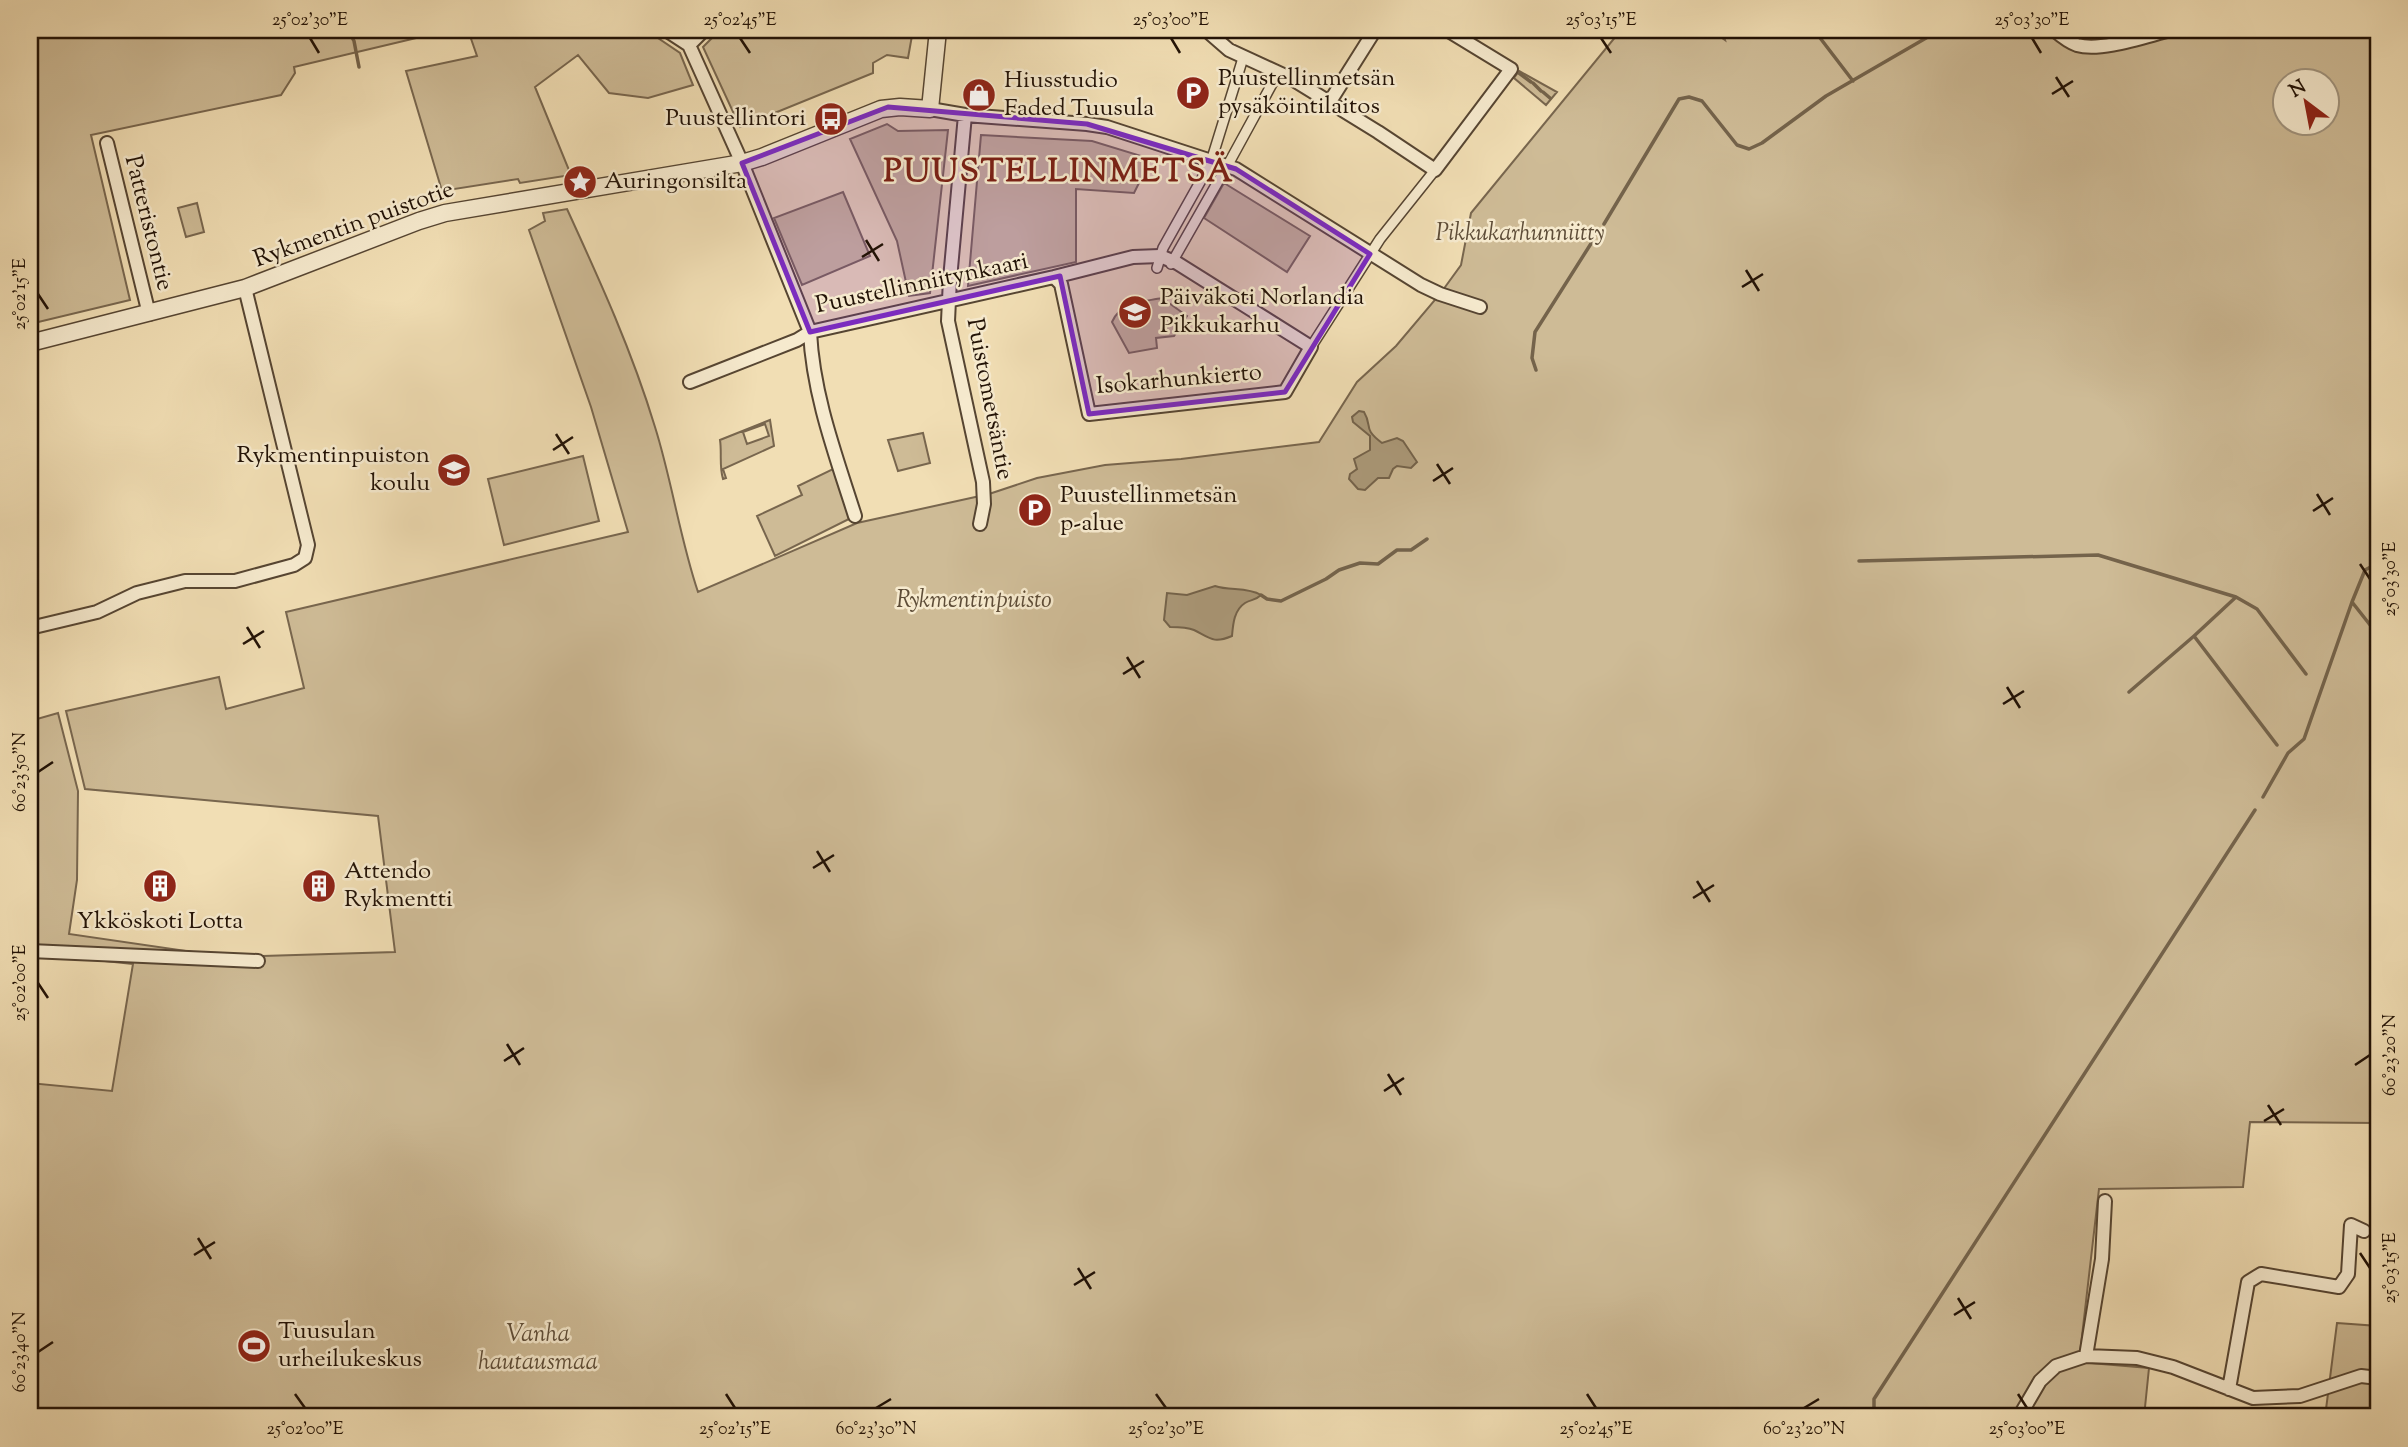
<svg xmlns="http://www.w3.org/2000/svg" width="2408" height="1447" font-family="'Sorts Mill Goudy',serif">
  <rect width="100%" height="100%" fill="#f1deb4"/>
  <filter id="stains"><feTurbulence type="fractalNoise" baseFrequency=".00286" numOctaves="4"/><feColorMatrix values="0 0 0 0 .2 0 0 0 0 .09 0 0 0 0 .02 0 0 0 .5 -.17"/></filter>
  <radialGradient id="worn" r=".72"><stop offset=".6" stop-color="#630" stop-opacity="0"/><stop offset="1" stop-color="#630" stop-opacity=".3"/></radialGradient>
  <path fill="#cebb96" stroke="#78664e" stroke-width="2" fill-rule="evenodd" d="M30 30H450L294 67 295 73 281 95 91 135 130 300 30 324Z
    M468 30H646L680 53 693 85 648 98 609 93 578 55 535 87 571 175 520 183 518 179 442 191 406 71 477 56Z
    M720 30H913L908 58 887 55 873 63V73L740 127 703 47Z
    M1621 30H1716L1718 35 1725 40 1722 30H2378V1123L2250 1122 2243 1187 2099 1189 2079 1362 2149 1368 2144 1417H30V1083L112 1091 133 964 30 953V721L58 713 78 791 77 880 69 934 227 957 395 952 378 816 85 789 66 711 219 677 226 709 304 688 286 612 628 532 591 407 529 230 545 221 543 213 567 209C600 281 632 351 655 427 672 481 680 539 698 592L857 523 989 494 1037 478 1105 465 1181 459 1319 442 1357 382 1396 346 1440 294 1461 265 1471 213ZM2286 80H2328V122H2286Z
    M1519 71 1557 92 1546 105 1514 78Z
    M887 124 898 131 948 130 930 293 909 296 897 241 850 139Z
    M981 135 1092 141 1151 159 1134 193 1076 189V262L968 286Z
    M1224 183 1310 236 1287 272 1204 218Z
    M843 192 870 256 802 285 774 218Z
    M197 203 204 232 186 237 178 208Z
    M1162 298 1187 316 1174 336 1156 338 1157 348 1129 353 1112 322C1121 301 1143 302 1162 298Z
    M770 420 774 446 723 469 726 478 723 479C719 466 722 453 720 440ZM765 424 769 436 747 444 743 432Z
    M923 433 930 463 898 471 888 440Z
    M583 456 599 521 504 545 488 479Z
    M833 469 853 517 775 556 757 516 802 495 798 486Z
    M2337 1323 2378 1326V1417H2325Z"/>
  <path fill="#ab9979" stroke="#74634b" stroke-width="2" d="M1359 411 1364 412C1373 427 1362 428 1382 443L1397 438 1403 441 1417 462 1411 468 1397 466 1393 469 1389 478H1378L1365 490 1358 489 1349 479 1350 474 1357 469 1354 459 1370 450V436L1353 422 1352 417Z
    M1215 586C1230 591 1247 587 1261 595 1255 601 1251 599 1245 603 1234 610 1233 624 1232 636 1213 644 1210 638 1194 630 1187 627 1177 627 1170 627L1164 620 1167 593 1187 595Z"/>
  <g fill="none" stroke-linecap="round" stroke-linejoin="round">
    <path stroke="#74634b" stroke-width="3.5" d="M348 30 354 41 359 67
      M1814 30 1853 81
      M1519 73 1531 82
      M1533 83 1541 91
      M1543 92 1550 98
      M1604 224 1679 99 1689 97 1702 101 1737 145 1749 149 1762 143 1826 96 1933 34 1961 30
      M1536 370 1532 358 1535 332 1592 242
      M1859 561 2098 555 2236 597 2257 609 2306 674
      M2378 563 2365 570 2352 602 2378 635
      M1261 595 1267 599 1281 601 1326 579 1339 570 1360 563 1378 564 1397 550H1411L1427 539
      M2194 636 2236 597
      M2129 692 2194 636 2277 745
      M2263 797 2288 753 2304 739 2352 602
      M1874 1417V1399L2255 810"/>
    <g stroke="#564532" stroke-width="12">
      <path id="pedestrian" d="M1213 155 1243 58
        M1230 161 1278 73
        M1171 264 1224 171
        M1157 268 1163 248 1209 166
        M1311 347 1380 239 1435 170"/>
    </g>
    <g stroke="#564532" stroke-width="16">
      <path id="minor" d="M666 30 689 45
        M704 30 689 45 742 163 810 332 1054 277 1133 257 1160 256 1177 263 1311 347 1285 392 1089 414 1061 284 1054 277
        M1206 30 1229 50 1292 79 1378 132 1435 170 1511 69 1447 30
        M2054 30C2061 36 2068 42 2077 45 2101 52 2146 36 2171 30
        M1329 103 1375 30
        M930 109 965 115 1087 124 1107 127 1236 169 1421 285 1440 294 1480 307
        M965 115 950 279 948 321 983 482 984 504 980 524
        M107 143 149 314
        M690 382 797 340 810 332C813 395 836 456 855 516
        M30 628 97 612 137 593 185 581H235L294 565 305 558 308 545 245 288
        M30 951 258 961
        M2086 1356 2102 1259 2105 1201
        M2229 1389 2248 1282 2261 1274 2339 1287 2348 1274 2351 1225 2364 1231
        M2019 1417 2040 1381 2056 1366 2086 1356 2137 1358 2173 1367 2253 1398 2300 1396 2361 1376 2378 1378"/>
    </g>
    <g stroke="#564532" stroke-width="19">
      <path id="tertiary" d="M30 343 245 288 419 221 445 213 742 163 762 157 881 109 900 107 930 109 938 30"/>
    </g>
    <use href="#pedestrian" stroke="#f6eace" stroke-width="9"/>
    <use href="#minor" stroke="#f6eace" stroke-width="12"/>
    <use href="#tertiary" stroke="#f6eace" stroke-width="16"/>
  </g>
  <path fill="#7b2cbf" fill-opacity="0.2" stroke="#7b2cbf" stroke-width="5" stroke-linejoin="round" d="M888 107 1087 124 1236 169 1370 254 1285 392 1089 414 1060 276 810 332 742 163Z"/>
  <path fill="none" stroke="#221206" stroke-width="2.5" d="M310 38 319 53M740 38 750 53M1171 38 1180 53M1601 38 1611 53M2032 38 2041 53M2056 77 2069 97M2052 94 2073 81M866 240 879 261M862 257 883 244M1746 270 1759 291M1742 287 1763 274M38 294 48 309M556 434 569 454M553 450 573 437M1437 464 1450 484M1433 481 1453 468M2317 494 2330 515M2313 511 2333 498M2360 564 2370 579M247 627 260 648M243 644 264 631M1127 657 1140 678M1123 674 1144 661M2007 687 2020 708M2003 704 2024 691M38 772 53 762M817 851 830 872M813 868 834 855M1697 881 1710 902M1693 898 1714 885M38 983 48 998M507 1044 520 1065M504 1061 524 1048M2355 1065 2370 1055M1388 1074 1401 1095M1384 1091 1404 1078M2268 1105 2281 1125M2264 1121 2284 1109M198 1238 211 1259M2360 1253 2370 1268M194 1255 215 1242M1078 1268 1091 1289M1074 1285 1095 1272M1958 1298 1971 1319M1954 1315 1975 1302M38 1352 53 1342M295 1394 305 1408M726 1394 735 1408M1156 1394 1166 1408M1587 1394 1596 1408M2018 1394 2027 1408M876 1408 891 1399M1804 1408 1819 1399"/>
  <defs>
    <g id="parking-disc" transform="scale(1.75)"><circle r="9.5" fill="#8f2418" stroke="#f6eace"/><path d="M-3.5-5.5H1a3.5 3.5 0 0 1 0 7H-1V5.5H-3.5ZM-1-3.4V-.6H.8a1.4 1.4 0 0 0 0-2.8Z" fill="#fff"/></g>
    <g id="shop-disc" transform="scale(1.75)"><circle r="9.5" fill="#8f2418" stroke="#f6eace"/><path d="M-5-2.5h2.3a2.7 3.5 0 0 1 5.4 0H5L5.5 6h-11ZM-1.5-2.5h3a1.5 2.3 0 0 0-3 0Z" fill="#fff"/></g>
    <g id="bus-disc" transform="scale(1.75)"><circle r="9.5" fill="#8f2418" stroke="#f6eace"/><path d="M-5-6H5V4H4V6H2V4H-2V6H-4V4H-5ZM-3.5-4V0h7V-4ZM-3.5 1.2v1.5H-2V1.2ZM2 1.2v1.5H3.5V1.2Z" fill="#fff"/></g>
    <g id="sight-disc" transform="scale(1.75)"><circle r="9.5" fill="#8f2418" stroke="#f6eace"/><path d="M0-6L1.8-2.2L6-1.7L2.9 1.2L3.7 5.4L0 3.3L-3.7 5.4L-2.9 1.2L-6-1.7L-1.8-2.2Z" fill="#fff"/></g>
    <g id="school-disc" transform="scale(1.75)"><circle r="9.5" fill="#8f2418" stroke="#f6eace"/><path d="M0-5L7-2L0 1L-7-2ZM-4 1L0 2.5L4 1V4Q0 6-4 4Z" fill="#fff"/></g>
    <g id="building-disc" transform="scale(1.75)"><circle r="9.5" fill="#8f2418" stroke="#f6eace"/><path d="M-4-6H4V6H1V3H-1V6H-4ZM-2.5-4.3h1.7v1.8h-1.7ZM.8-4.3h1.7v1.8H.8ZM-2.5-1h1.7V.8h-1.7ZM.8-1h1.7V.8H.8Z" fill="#fff"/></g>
    <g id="stadium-disc" transform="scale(1.75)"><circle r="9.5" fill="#8f2418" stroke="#f6eace"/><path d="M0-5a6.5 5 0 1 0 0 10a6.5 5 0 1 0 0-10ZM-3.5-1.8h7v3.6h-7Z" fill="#fff"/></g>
  </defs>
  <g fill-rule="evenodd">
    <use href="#parking-disc" x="1193" y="93"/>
    <use href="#shop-disc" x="979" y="95"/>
    <use href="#bus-disc" x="831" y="119"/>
    <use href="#sight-disc" x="580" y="182"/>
    <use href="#school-disc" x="1135" y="312"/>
    <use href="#school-disc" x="454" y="470"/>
    <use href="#parking-disc" x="1035" y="510"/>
    <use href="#building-disc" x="160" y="886"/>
    <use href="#building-disc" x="319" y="886"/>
    <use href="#stadium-disc" x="254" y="1346"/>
  </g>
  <g text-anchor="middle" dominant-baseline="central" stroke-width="5" stroke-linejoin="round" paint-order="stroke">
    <g font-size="24" fill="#221206" stroke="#f6eace" text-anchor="start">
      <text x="1218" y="79">Puustellinmetsän<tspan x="1218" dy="28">pysäköintilaitos</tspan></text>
      <text x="1004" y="81">Hiusstudio<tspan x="1004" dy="28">Faded Tuusula</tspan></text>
      <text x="806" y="119" text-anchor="end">Puustellintori</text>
      <text x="604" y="182">Auringonsilta</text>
      <text x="1160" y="298">Päiväkoti Norlandia<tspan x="1160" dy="28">Pikkukarhu</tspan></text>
      <text x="430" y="456" text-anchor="end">Rykmentinpuiston<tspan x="430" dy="28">koulu</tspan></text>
      <text x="1060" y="496">Puustellinmetsän<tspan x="1060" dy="28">p-alue</tspan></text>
      <text x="344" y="872">Attendo<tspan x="344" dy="28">Rykmentti</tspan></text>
      <text x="160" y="922" text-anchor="middle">Ykköskoti Lotta</text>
      <text x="278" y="1332">Tuusulan<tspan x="278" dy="28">urheilukeskus</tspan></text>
    </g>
    <g font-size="24" fill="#221206" stroke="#f6eace">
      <text transform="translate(148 223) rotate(76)">Patteristontie</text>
      <text transform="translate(354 225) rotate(-20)">Rykmentin puistotie</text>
      <text transform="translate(922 284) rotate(-12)">Puustellinniitynkaari</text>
      <text transform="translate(1179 380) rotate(-5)">Isokarhunkierto</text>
      <text transform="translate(989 399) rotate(79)">Puistometsäntie</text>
    </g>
    <g font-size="24" font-style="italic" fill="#5e4d38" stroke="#f6eace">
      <text x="1520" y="234">Pikkukarhunniitty</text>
      <text x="974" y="601">Rykmentinpuisto</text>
      <text x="538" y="1335">Vanha<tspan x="538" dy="28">hautausmaa</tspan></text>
    </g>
    <g font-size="32" font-weight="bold" letter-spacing="2" fill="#7a1f14" stroke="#f6eace">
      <text x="1059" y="173">PUUSTELLINMETSÄ</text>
    </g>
  </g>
  <rect width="2408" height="1447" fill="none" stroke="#f1deb4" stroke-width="77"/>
  <g transform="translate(2306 102) rotate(328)"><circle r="33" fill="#f6eace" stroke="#a1947e" stroke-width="2"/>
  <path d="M0-5L12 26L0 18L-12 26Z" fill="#8f2418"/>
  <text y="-10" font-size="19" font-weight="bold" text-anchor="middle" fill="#221206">N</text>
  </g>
  <rect x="38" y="38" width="2332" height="1370" fill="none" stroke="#221206" stroke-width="2.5"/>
  <g font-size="18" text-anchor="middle" fill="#221206">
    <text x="310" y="25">25°02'30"E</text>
    <text x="740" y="25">25°02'45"E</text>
    <text x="1171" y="25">25°03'00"E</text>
    <text x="1601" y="25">25°03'15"E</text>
    <text x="2032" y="25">25°03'30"E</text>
    <text transform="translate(19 294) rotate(-90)" y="6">25°02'15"E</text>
    <text transform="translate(2389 579) rotate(-90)" y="6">25°03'30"E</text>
    <text transform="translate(19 772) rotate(-90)" y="6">60°23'50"N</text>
    <text transform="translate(19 983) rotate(-90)" y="6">25°02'00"E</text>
    <text transform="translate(2389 1055) rotate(-90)" y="6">60°23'20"N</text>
    <text transform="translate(2389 1268) rotate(-90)" y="6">25°03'15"E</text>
    <text transform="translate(19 1352) rotate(-90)" y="6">60°23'40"N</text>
    <text x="305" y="1434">25°02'00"E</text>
    <text x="735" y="1434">25°02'15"E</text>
    <text x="876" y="1434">60°23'30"N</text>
    <text x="1166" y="1434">25°02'30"E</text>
    <text x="1596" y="1434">25°02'45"E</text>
    <text x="1804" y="1434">60°23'20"N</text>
    <text x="2027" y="1434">25°03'00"E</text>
  </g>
  <rect width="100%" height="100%" filter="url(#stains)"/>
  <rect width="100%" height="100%" fill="url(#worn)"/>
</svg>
